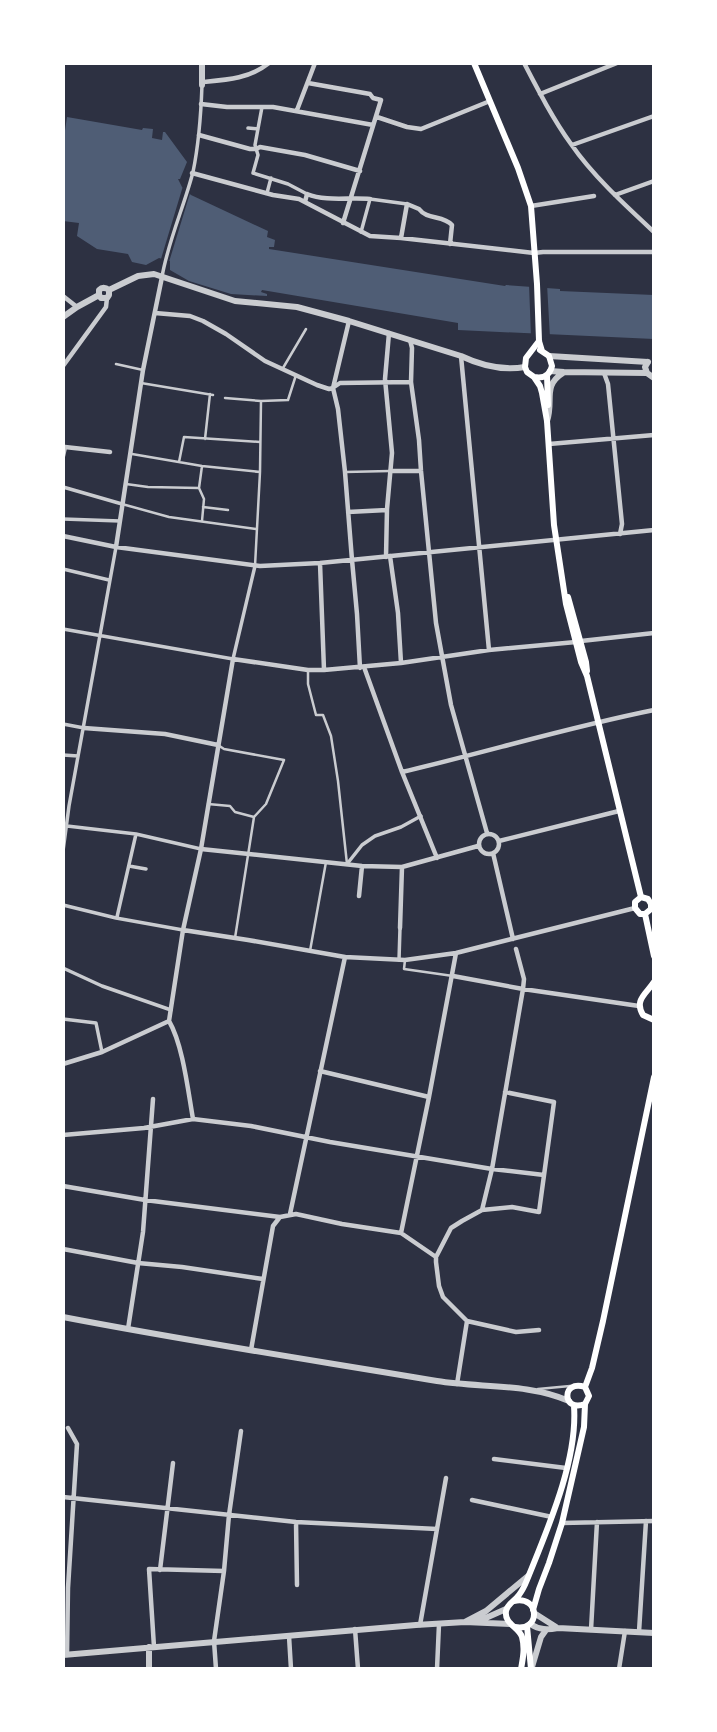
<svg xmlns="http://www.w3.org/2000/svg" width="717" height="1732" font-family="'Noto Sans',sans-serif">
  <rect width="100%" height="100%" fill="#2d3142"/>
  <path fill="#4f5d75" d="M67 117 142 130 143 128 153 129 152 138 162 140 163 132H165L187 162 180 179H178L182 187 191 195 268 231 267 237 275 240 274 247H269V249L505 286 506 285 560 289V291L654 295V339L458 330V323L262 290 261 292 267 294V296L231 294 189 281 170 270V261L159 258 146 265 132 262 128 254 97 249 77 236 79 223 63 221 65 214 63 213V144Z"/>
  <path fill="#2d3142" d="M183 186 191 190 169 262 161 259Z
    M529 284H547L550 338 531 337Z"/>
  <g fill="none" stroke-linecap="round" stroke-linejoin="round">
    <path stroke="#caccd0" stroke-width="2.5" d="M116 364 143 370
      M283 368 306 329
      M141 383 213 395
      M225 398 261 401 288 400 296 375
      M205 439 210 394
      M132 454 202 466 260 472
      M179 462 184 437 260 442
      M345 472 390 471
      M126 484 148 487 199 488
      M122 504 169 517 256 529
      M203 507 228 510
      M202 521 204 499 199 488 202 466
      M255 566 260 472 261 401
      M308 671V684L316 715H323L331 736 338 781 347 864
      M218 745 224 749 284 760 266 804 254 817
      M208 804 230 806 235 812 254 817 235 938
      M310 951 326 862
      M405 960 404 969 453 976
      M538 1389 570 1386"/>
    <path stroke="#caccd0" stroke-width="3.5" d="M262 107 255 145 258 155 253 173 288 184 307 194
      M248 128 258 129
      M267 193 271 178
      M361 232 370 199 407 204
      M162 277C168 241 184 207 193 172 199 143 201 114 202 85
      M63 487 122 504
      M63 519 120 521
      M63 569 109 580
      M63 629 233 659 255 566
      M63 724 84 728
      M63 755 78 756
      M67 826 136 834 201 849
      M63 851 69 806 116 547
      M347 864 362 845 375 836 401 827 421 816
      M129 866 146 869
      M63 905 116 918 183 930
      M117 917 136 834
      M399 960 400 928
      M63 968 102 986 171 1010
      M63 1019 96 1023 102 1052"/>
    <path stroke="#caccd0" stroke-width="4.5" d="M524 63C538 90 553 119 571 144 593 176 626 206 654 232
      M202 82C226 80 249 79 269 63
      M308 83 370 94 373 98 381 100 343 223
      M540 94 617 63
      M201 104 227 107H273L373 125
      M297 110 315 63
      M377 117 407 127 421 129 490 101
      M199 135 250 149H256L260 147 305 155 360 171
      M572 145 654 116
      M192 173 273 195 299 199 370 236 401 238 534 253 543 252H654
      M615 195 654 181
      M305 202 307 194C327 202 349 197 370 199
      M531 206 594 196
      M401 238 407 204 419 209C427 220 443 215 452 225L450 244
      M63 296 77 307
      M155 313 190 316 203 321 226 334 265 361 317 385 329 389 333 388
      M349 321 333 388 338 409 345 472 352 560 357 614 360 668
      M410 340 412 348 411 382 419 440 421 471 436 623 451 705 487 833
      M461 356 489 650
      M63 366 106 307 107 298
      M604 373 608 384 622 524 620 534
      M334 387 340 383 411 382
      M549 444 654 435
      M63 456 65 447 110 452
      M390 471H421
      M348 512 387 510
      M63 536 116 547 260 566 320 563 654 530
      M116 547 143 370 162 277
      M390 556 398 613 401 663
      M386 557 387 509 392 453 385 379 389 333
      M320 563 324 670
      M581 641 654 633
      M364 667 402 772 437 858
      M84 728 165 734 218 745
      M402 772C487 752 569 727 654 710
      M479 844a10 10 0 1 1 20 0a10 10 0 1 1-20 0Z
      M499 841 619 811
      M201 849 362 866 402 867 478 846
      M493 853 513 939
      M359 896 362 866
      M400 928 402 867
      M183 930 248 940 345 957 405 960 456 953 635 908
      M453 976 523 989 639 1006
      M169 1021 183 930 201 849 233 659 308 670H324L401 663 489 650 576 642
      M169 1021C183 1045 188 1091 193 1119
      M63 1064 102 1052 169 1021
      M320 1071 429 1097
      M505 1092 554 1102 539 1212 512 1207 482 1210 462 1221 451 1228 436 1257V1262L439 1286 443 1297 467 1321 516 1332 539 1330
      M63 1135 144 1128 193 1119 251 1126 330 1142 492 1169 544 1175
      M63 1186 145 1200 280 1217
      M482 1210 492 1169 523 989 524 979 516 949
      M290 1214 345 957
      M401 1233 429 1097 456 953
      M63 1249 138 1263 182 1267 263 1279
      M128 1329 143 1232 153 1099
      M251 1350 273 1226 280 1217 296 1214 342 1224 401 1233 436 1257
      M457 1384 467 1321
      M494 1459 566 1468
      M63 1497 296 1522 437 1529
      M472 1500 552 1517
      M296 1522 297 1585
      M562 1523 654 1521
      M160 1570 173 1463
      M420 1625 446 1478
      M355 1629 358 1669
      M591 1630 597 1522
      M639 1632 646 1521
      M289 1636 291 1669
      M154 1647 149 1569 224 1571
      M67 1655 68 1588 77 1444 68 1428
      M216 1669 214 1641 224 1571 229 1515 241 1431
      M437 1669 439 1624
      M619 1669 625 1631"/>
    <path stroke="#caccd0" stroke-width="6" d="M202 85V63
      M99 295V290C102 287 105 287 109 290L138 276 154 274 235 301 297 307 349 321 461 356C482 366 502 371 525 367
      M99 295 101 298H107L109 295V290
      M63 317 77 307 99 295
      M549 356 648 362
      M648 362 645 367 647 373 654 378
      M550 371 564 372 647 373
      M547 421C554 401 542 386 563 373
      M63 1317C187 1341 312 1360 437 1381 480 1388 528 1383 569 1401
      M534 1613 556 1627
      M479 1621 506 1609
      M465 1622 486 1611 528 1576
      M530 1624C540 1630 547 1630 558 1628L654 1633
      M63 1655 416 1625 465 1622 510 1624
      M532 1667 541 1637 546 1630
      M149 1669V1647"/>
    <path stroke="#fff" stroke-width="6" d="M474 63 518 168 531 206 537 284 539 341 542 351
      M539 341 526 358 525 367 527 372 534 377 540 386 542 393 547 421 554 525 566 604 581 662 587 676 641 897
      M547 375 548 405
      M534 377C543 379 550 375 552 366L549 356 540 350
      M568 597 586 662 587 671
      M641 897 635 902V908L640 914H645
      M641 897 648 899 651 904V909L645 914
      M645 914 654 956
      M654 982C646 994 634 1000 643 1015L654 1020
      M585 1387 592 1368 603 1321 654 1077
      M585 1387C561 1379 562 1413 585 1404
      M514 1601C540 1595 541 1632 515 1627
      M533 1610 539 1589 549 1563 562 1523 584 1427 585 1404 589 1396 585 1387
      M527 1626 531 1669
      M521 1669C523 1658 525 1648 522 1637 519 1627 504 1624 506 1611 508 1603 515 1601 519 1595 522 1591 525 1585 527 1580 547 1530 578 1461 574 1406"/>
  </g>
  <rect width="717" height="1732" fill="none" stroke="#ffffff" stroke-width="130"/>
</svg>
